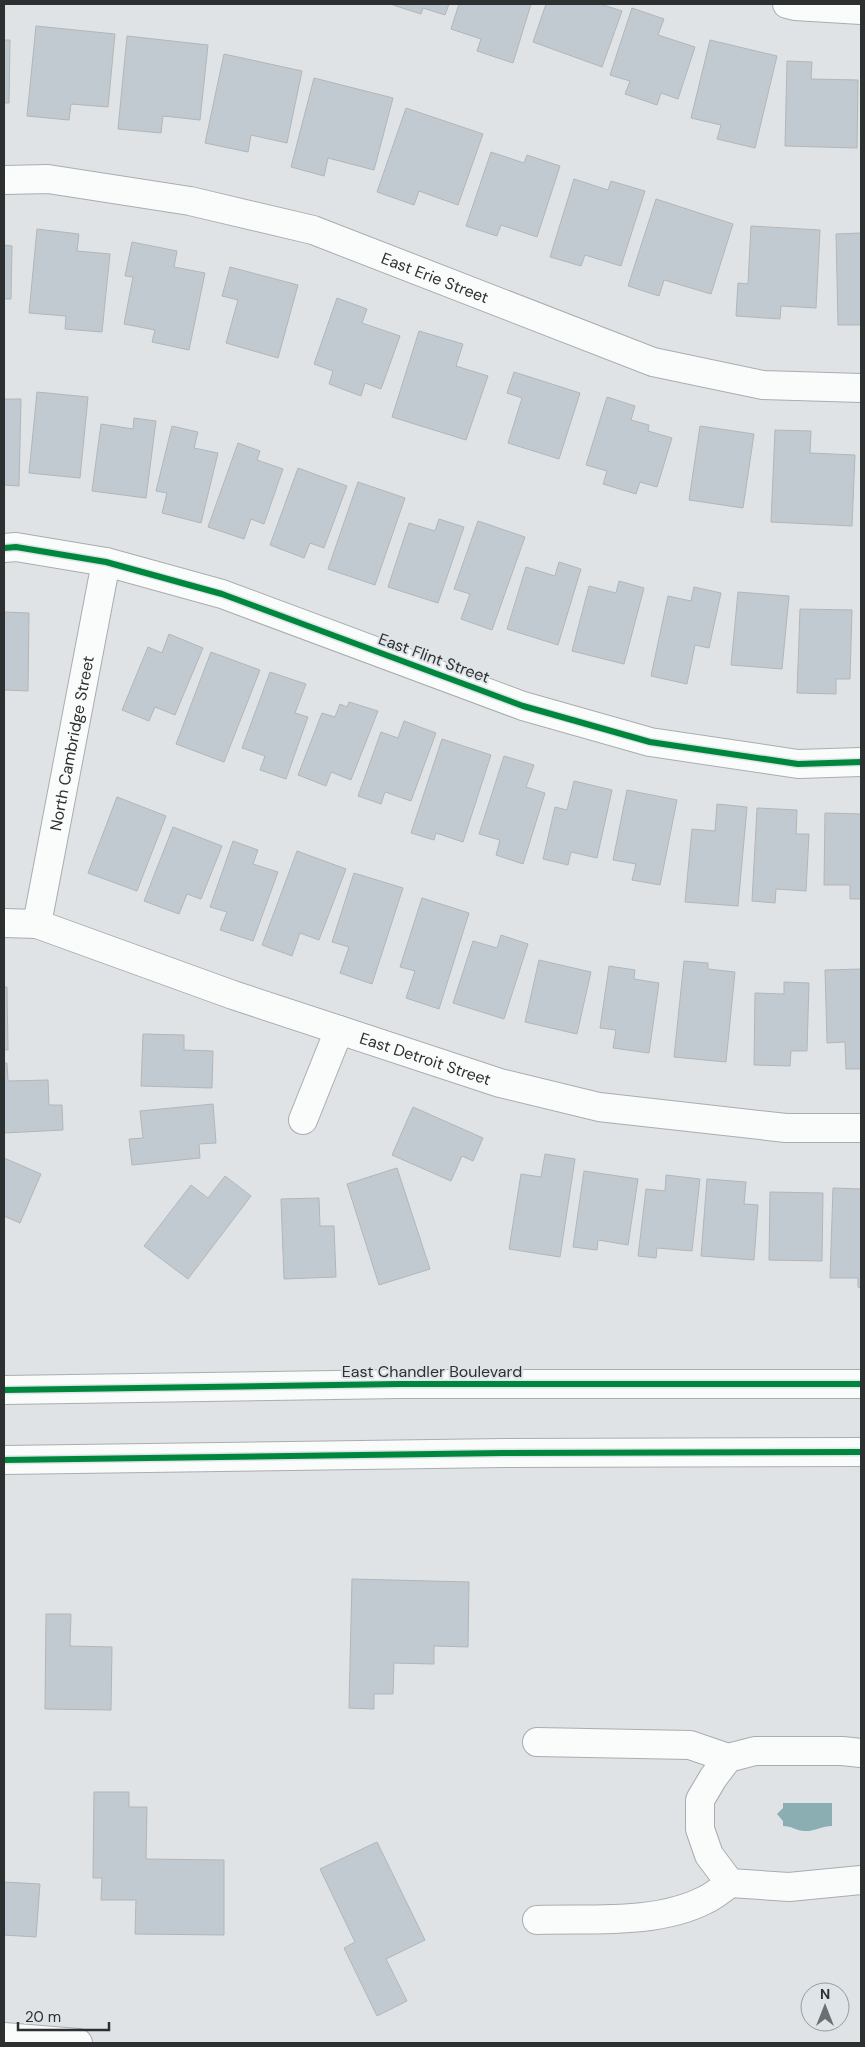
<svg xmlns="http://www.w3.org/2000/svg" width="865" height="2047" font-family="'DM Sans',sans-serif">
  <rect width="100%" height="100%" fill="#e0e3e6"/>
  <path fill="#8baeb3" d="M783 1803H832V1826C822 1826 814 1832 803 1831 795 1830 792 1826 783 1826V1821L777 1814 783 1808Z"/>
  <path fill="#c2cad1" stroke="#b3b6b8" d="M390 4H449L445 15 423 8 421 14Z
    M459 4H531L513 63 477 51 481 39 451 29Z
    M546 4H600L622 11 602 67 533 42Z
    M632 8 664 19 658 35 695 47 678 99 661 93 657 105 625 94 630 81 610 75Z
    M36 26 115 34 108 107 71 104 69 120 27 116Z
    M127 36 208 45 200 120 163 116 161 133 118 129Z
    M4 40H10L9 103H4Z
    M710 40 777 56 755 148 717 139 721 125 691 118Z
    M224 54 302 71 287 143 251 135 248 152 205 143Z
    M787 61 812 62 811 79 858 80 857 148 785 146Z
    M314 78 393 98 374 170 328 158 324 176 291 167Z
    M406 108 483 134 458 205 419 191 414 205 377 192Z
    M491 152 524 163 527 155 560 166 537 237 501 225 497 236 466 226Z
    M574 179 608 190 611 181 645 191 621 266 585 255 581 266 550 257Z
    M656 199 733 224 711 294 664 280 659 296 628 286Z
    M751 226 820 230 816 308 781 306 780 319 736 316 738 283 748 284Z
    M37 229 79 234 77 251 110 254 102 332 65 329 66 316 29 313Z
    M861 233V325H838L836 234Z
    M132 242 177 251 174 267 205 273 189 350 152 342 155 330 124 324 133 277 125 276Z
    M4 245 12 246 11 299H4Z
    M230 267 298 285 278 358 226 343 238 300 222 296Z
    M337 298 367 309 362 323 400 336 381 389 365 383 361 396 329 384 333 371 314 364Z
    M419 331 463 344 456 366 488 376 466 440 392 417Z
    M514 372 580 393 559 459 508 443 522 398 507 393Z
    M37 392 88 397 80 478 29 473Z
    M607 397 635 406 631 420 649 425 648 431 672 438 657 487 640 482 636 494 603 484 607 471 586 465Z
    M4 399H21L19 486 4 485Z
    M134 418 156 421 146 498 92 491 101 424 133 429Z
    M172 426 198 432 194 448 218 453 201 523 162 513 167 493 156 491Z
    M700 426 754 434 743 508 689 500Z
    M775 430 811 431 810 453 855 455 852 526 771 522Z
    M238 443 260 451 257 460 283 469 264 524 251 519 244 539 208 527Z
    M298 468 347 486 324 548 310 543 304 558 270 545Z
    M358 482 405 498 375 585 328 569Z
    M439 519 464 527 438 603 388 587 409 523 435 531Z
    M478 521 525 537 492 630 461 619 470 594 454 589Z
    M559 562 581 569 558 645 507 629 526 567 555 576Z
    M619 581 644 588 624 664 572 651 589 586 616 593Z
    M694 587 721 593 709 648 695 645 687 684 651 676 668 596 691 601Z
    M738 592 789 596 782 669 731 665Z
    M800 609 852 610 850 679H836V694L797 693Z
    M4 612 29 613 28 691 4 690Z
    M169 634 203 648 175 715 155 707 149 721 122 710 148 647 162 653Z
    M211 652 260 670 224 762 176 744Z
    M270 672 306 684 295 713 308 717 286 779 260 770 265 756 242 748Z
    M349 702 378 711 351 780 331 772 326 786 298 775 322 713 335 717 340 704 347 707Z
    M404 721 436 733 411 801 385 792 381 804 358 796 381 732 398 738Z
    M442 739 491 755 463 842 436 833 434 840 411 833Z
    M504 756 534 765 526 787 545 793 523 864 496 855 500 840 479 834Z
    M574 781 612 790 597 858 571 852 568 865 543 859 555 807 567 810Z
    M627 790 677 800 660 885 632 880 636 864 613 860Z
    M117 797 166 816 137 891 88 873Z
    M717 804 747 807 738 906 685 902 692 829 715 831Z
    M757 808 797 810 796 834H809L806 891 776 889 775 903 752 901Z
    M825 813 861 814V899H850V885H824Z
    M173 827 222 846 201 899 187 894 179 914 144 901Z
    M233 841 258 850 253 864 278 872 253 941 220 930 227 912 210 907Z
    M297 851 346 869 319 940 300 933 292 956 262 945Z
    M354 873 403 888 372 984 340 973 349 947 332 942Z
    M422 898 469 913 439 1009 406 998 415 971 400 967Z
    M501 935 528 944 504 1019 453 1003 473 941 497 948Z
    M539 960 591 972 577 1034 525 1022Z
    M684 961 708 963V969L735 972 726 1062 674 1057Z
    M609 966 635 970 634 979 659 983 649 1053 613 1048 616 1030 600 1028Z
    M861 969V1069H846L845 1042 827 1043 825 970Z
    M784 982 809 983 807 1051H791L790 1066 754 1065 755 993 784 994Z
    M4 987H7L8 1050H4Z
    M143 1034 184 1035V1050L213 1051 212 1088 141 1086Z
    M4 1063H7L8 1081 48 1080 49 1105H62L63 1130 4 1133Z
    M213 1104 216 1143 199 1144 200 1158 132 1165 129 1139 143 1138 140 1111Z
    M413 1107 483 1138 473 1161 462 1156 451 1181 392 1155Z
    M545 1154 575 1159 560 1257 509 1249 521 1174 541 1177Z
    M4 1158 41 1174 20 1223 4 1216Z
    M397 1168 430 1269 379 1285 347 1184Z
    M584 1171 638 1179 628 1245 598 1240 597 1250 573 1247Z
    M666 1175 700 1179 692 1251 657 1248 656 1258 638 1256 646 1189 665 1191Z
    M225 1176 251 1196 188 1279 144 1246 191 1185 208 1198Z
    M707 1179 746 1182 744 1204 758 1205 754 1260 701 1256Z
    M833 1188 861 1189V1288L858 1287V1278H830Z
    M770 1192 823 1193 822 1261 769 1260Z
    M319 1198 320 1226H334L336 1277 284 1279 281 1199Z
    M352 1579 469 1582 468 1647 434 1646V1664L394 1663 393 1694H374V1709L349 1708Z
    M46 1614H71L70 1646 112 1647 111 1710 45 1709Z
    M94 1792H129V1807H147L146 1859 224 1860V1935L135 1934 136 1900H101L102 1878H93Z
    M377 1842 425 1940 386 1959 407 2001 377 2016 344 1948 355 1942 320 1869Z
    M4 1882 40 1884 36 1937 4 1935Z"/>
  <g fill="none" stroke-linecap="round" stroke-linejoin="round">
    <g stroke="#aaadae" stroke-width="30">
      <g id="minor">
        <path d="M787 4 795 6 861 10"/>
        <path id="s1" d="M4 180 48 179 190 201 313 230 653 362 763 385 861 388"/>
        <path d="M4 548 16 547 106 562 222 594 523 706 650 742 798 764 861 762"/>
        <path id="s2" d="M4 923 37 924 233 995 500 1083 599 1107 786 1128H861"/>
        <path id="s3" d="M37 924 106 562"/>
        <path d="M303 1120 339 1030"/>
        <path d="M537 1742 690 1745 728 1758"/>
        <path d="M861 1753 842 1751H755L728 1758 713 1778 700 1800V1829L709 1855 730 1883 789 1887 861 1880"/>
        <path d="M537 1920C590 1918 656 1925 705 1900 714 1896 722 1889 730 1883"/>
        <path d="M4 2037 78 2043"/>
      </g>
    </g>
    <g stroke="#aaadae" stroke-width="30">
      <path id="major" d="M4 1390 399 1384H861
        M4 1460 504 1453 861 1452"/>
    </g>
    <use href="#minor" stroke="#fafbfb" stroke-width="28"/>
    <use href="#major" stroke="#fafbfb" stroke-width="28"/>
    <g stroke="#dee4e8" stroke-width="9">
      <path id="cycleway" d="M4 548 16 547 106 562 222 594 523 706 650 742 798 764 861 762
        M4 1390 399 1384H861
        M4 1460 504 1453 861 1452"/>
    </g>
    <use href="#cycleway" stroke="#00873e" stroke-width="6"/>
  </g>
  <g text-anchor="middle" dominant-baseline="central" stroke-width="4" stroke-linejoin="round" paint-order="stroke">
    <g font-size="16" fill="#2d3031" stroke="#dee4e8">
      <text stroke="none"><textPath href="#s1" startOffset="445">East Erie Street</textPath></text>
      <text transform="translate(434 658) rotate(20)">East Flint Street</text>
      <text stroke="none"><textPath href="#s3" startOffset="184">North Cambridge Street</textPath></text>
      <text stroke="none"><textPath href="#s2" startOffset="444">East Detroit Street</textPath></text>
      <text x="432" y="1371">East Chandler Boulevard</text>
    </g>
  </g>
  <rect width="865" height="2047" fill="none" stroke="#2d3031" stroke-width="10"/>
  <g transform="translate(825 2007)"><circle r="24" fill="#dee4e8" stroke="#979c9f"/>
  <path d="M0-4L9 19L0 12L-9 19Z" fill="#6c6f70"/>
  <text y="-8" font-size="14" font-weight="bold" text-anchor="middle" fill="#2d3031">N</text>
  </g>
  <path d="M18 2022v8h91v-8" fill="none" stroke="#2d3031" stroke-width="2.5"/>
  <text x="25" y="2022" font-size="15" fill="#2d3031" stroke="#dee4e8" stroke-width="4" paint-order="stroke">20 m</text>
</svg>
